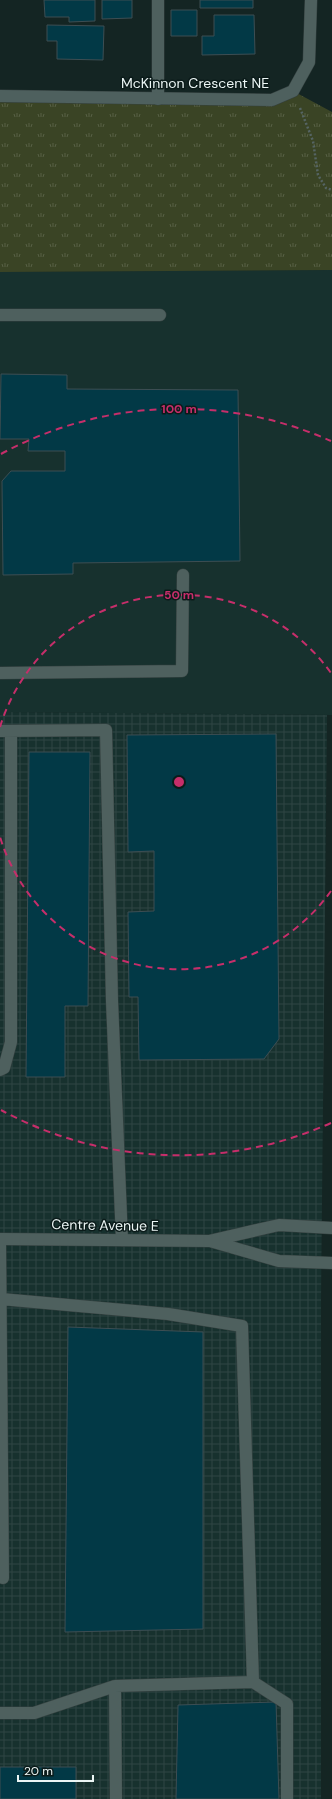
<svg xmlns="http://www.w3.org/2000/svg" width="332" height="1799" font-family="'DM Sans',sans-serif">
  <defs>
    <pattern id="industrial-grid" width="8" height="8" patternUnits="userSpaceOnUse"><rect width="8" height="8" fill="#17312e"/><path d="M0 4h8M4 0v8" fill="none" stroke="#2e4543"/></pattern>
    <pattern id="park-tufts" width="24" height="20" patternUnits="userSpaceOnUse"><rect width="24" height="20" fill="#3a4425"/><path d="M3 7l-1-3M5 7V3M7 7l1-3M15 17l-1-3M17 17v-4M19 17l1-3" fill="none" stroke="#576045"/></pattern>
  </defs>
  <rect width="100%" height="100%" fill="#142523"/>
  <path fill="#17312e" d="M332 270V715L0 712V272Z"/>
  <path fill="url(#industrial-grid)" d="M0 712 327 715 321 1299V1799H0Z"/>
  <path fill="url(#park-tufts)" d="M293 91 332 112V270L0 272V96L272 100Z"/>
  <path fill="#023946" stroke="#3d4e53" d="M44 0H95V21L69 22V17H45Z
    M102 0H132V18L102 19Z
    M200 0H253V8H200Z
    M171 10H197V36H171Z
    M214 15H254L255 54 202 55V36H214Z
    M47 25 104 26 103 60 57 59V41H47Z
    M1 374 67 375V389L238 390 240 561 73 563V574L3 575 2 481 11 471H65V451H28L29 439H0Z
    M276 734 279 1039 264 1059 139 1060 138 997H129L128 912 154 911V851L128 852 127 735Z
    M29 752H90L88 1006H65V1077H26Z
    M68 1327 203 1332V1629L65 1632Z
    M276 1702 279 1799H176L178 1705Z
    M0 1767H76V1799H0Z"/>
  <g fill="none" stroke-linecap="round" stroke-linejoin="round">
    <g stroke="#354140" stroke-width="13">
      <path id="service" d="M158 0V99
        M0 315H160
        M0 673 182 671 183 575
        M0 731 106 730 112 1001 122 1240
        M0 1070 4 1068 11 1042V731
        M0 1241 3 1578
        M1 1299 168 1314 242 1326 253 1682 115 1686 116 1799
        M253 1682 287 1704V1799
        M0 1713H34L115 1686"/>
    </g>
    <g stroke="#354140" stroke-width="13">
      <path id="minor" d="M0 96 272 100 293 91 309 62 311 0"/>
    </g>
    <g stroke="#354140" stroke-width="13">
      <path id="tertiary" d="M0 1239 209 1241 279 1225 332 1228
        M210 1241 279 1261 332 1263"/>
    </g>
    <path stroke="#556463" stroke-width="2.5" stroke-dasharray="2 2" stroke-linecap="butt" d="M300 108 313 141 318 175 326 188 332 190"/>
    <use href="#service" stroke="#4e605e" stroke-width="12"/>
    <use href="#minor" stroke="#4e605e" stroke-width="12"/>
    <use href="#tertiary" stroke="#4e605e" stroke-width="12"/>
  </g>
  <g fill="none" stroke="#c62e6a" stroke-width="2" stroke-dasharray="7 5">
    <path d="M331 891A187 187 0 0 1 0 837M0 727A187 187 0 0 1 331 673"/>
    <path d="M331 1123A373 373 0 0 1 1 1110M1 454A373 373 0 0 1 331 441"/>
  </g>
  <g text-anchor="middle" dominant-baseline="central" stroke-width="3" stroke-linejoin="round" paint-order="stroke">
    <g font-size="14" fill="#ecf6f5" stroke="#0b1b1a">
      <text x="195" y="83">McKinnon Crescent NE</text>
      <text transform="translate(105 1225) rotate(1)">Centre Avenue E</text>
    </g>
  </g>
  <circle cx="179" cy="782" r="6" fill="#c62e6a" stroke="#0b1b1a" stroke-width="2"/>
  <g font-size="12" text-anchor="middle" font-weight="bold" fill="#c62e6a" stroke="#0b1b1a" stroke-width="3" stroke-linejoin="round" paint-order="stroke">
    <text x="179" y="413">100 m</text>
    <text x="179" y="599">50 m</text>
  </g>
  <path d="M18 1775v6h75v-6" fill="none" stroke="#ecf6f5" stroke-width="2"/>
  <text x="24" y="1775" font-size="12" fill="#ecf6f5" stroke="#0b1b1a" stroke-width="3" paint-order="stroke">20 m</text>
</svg>
